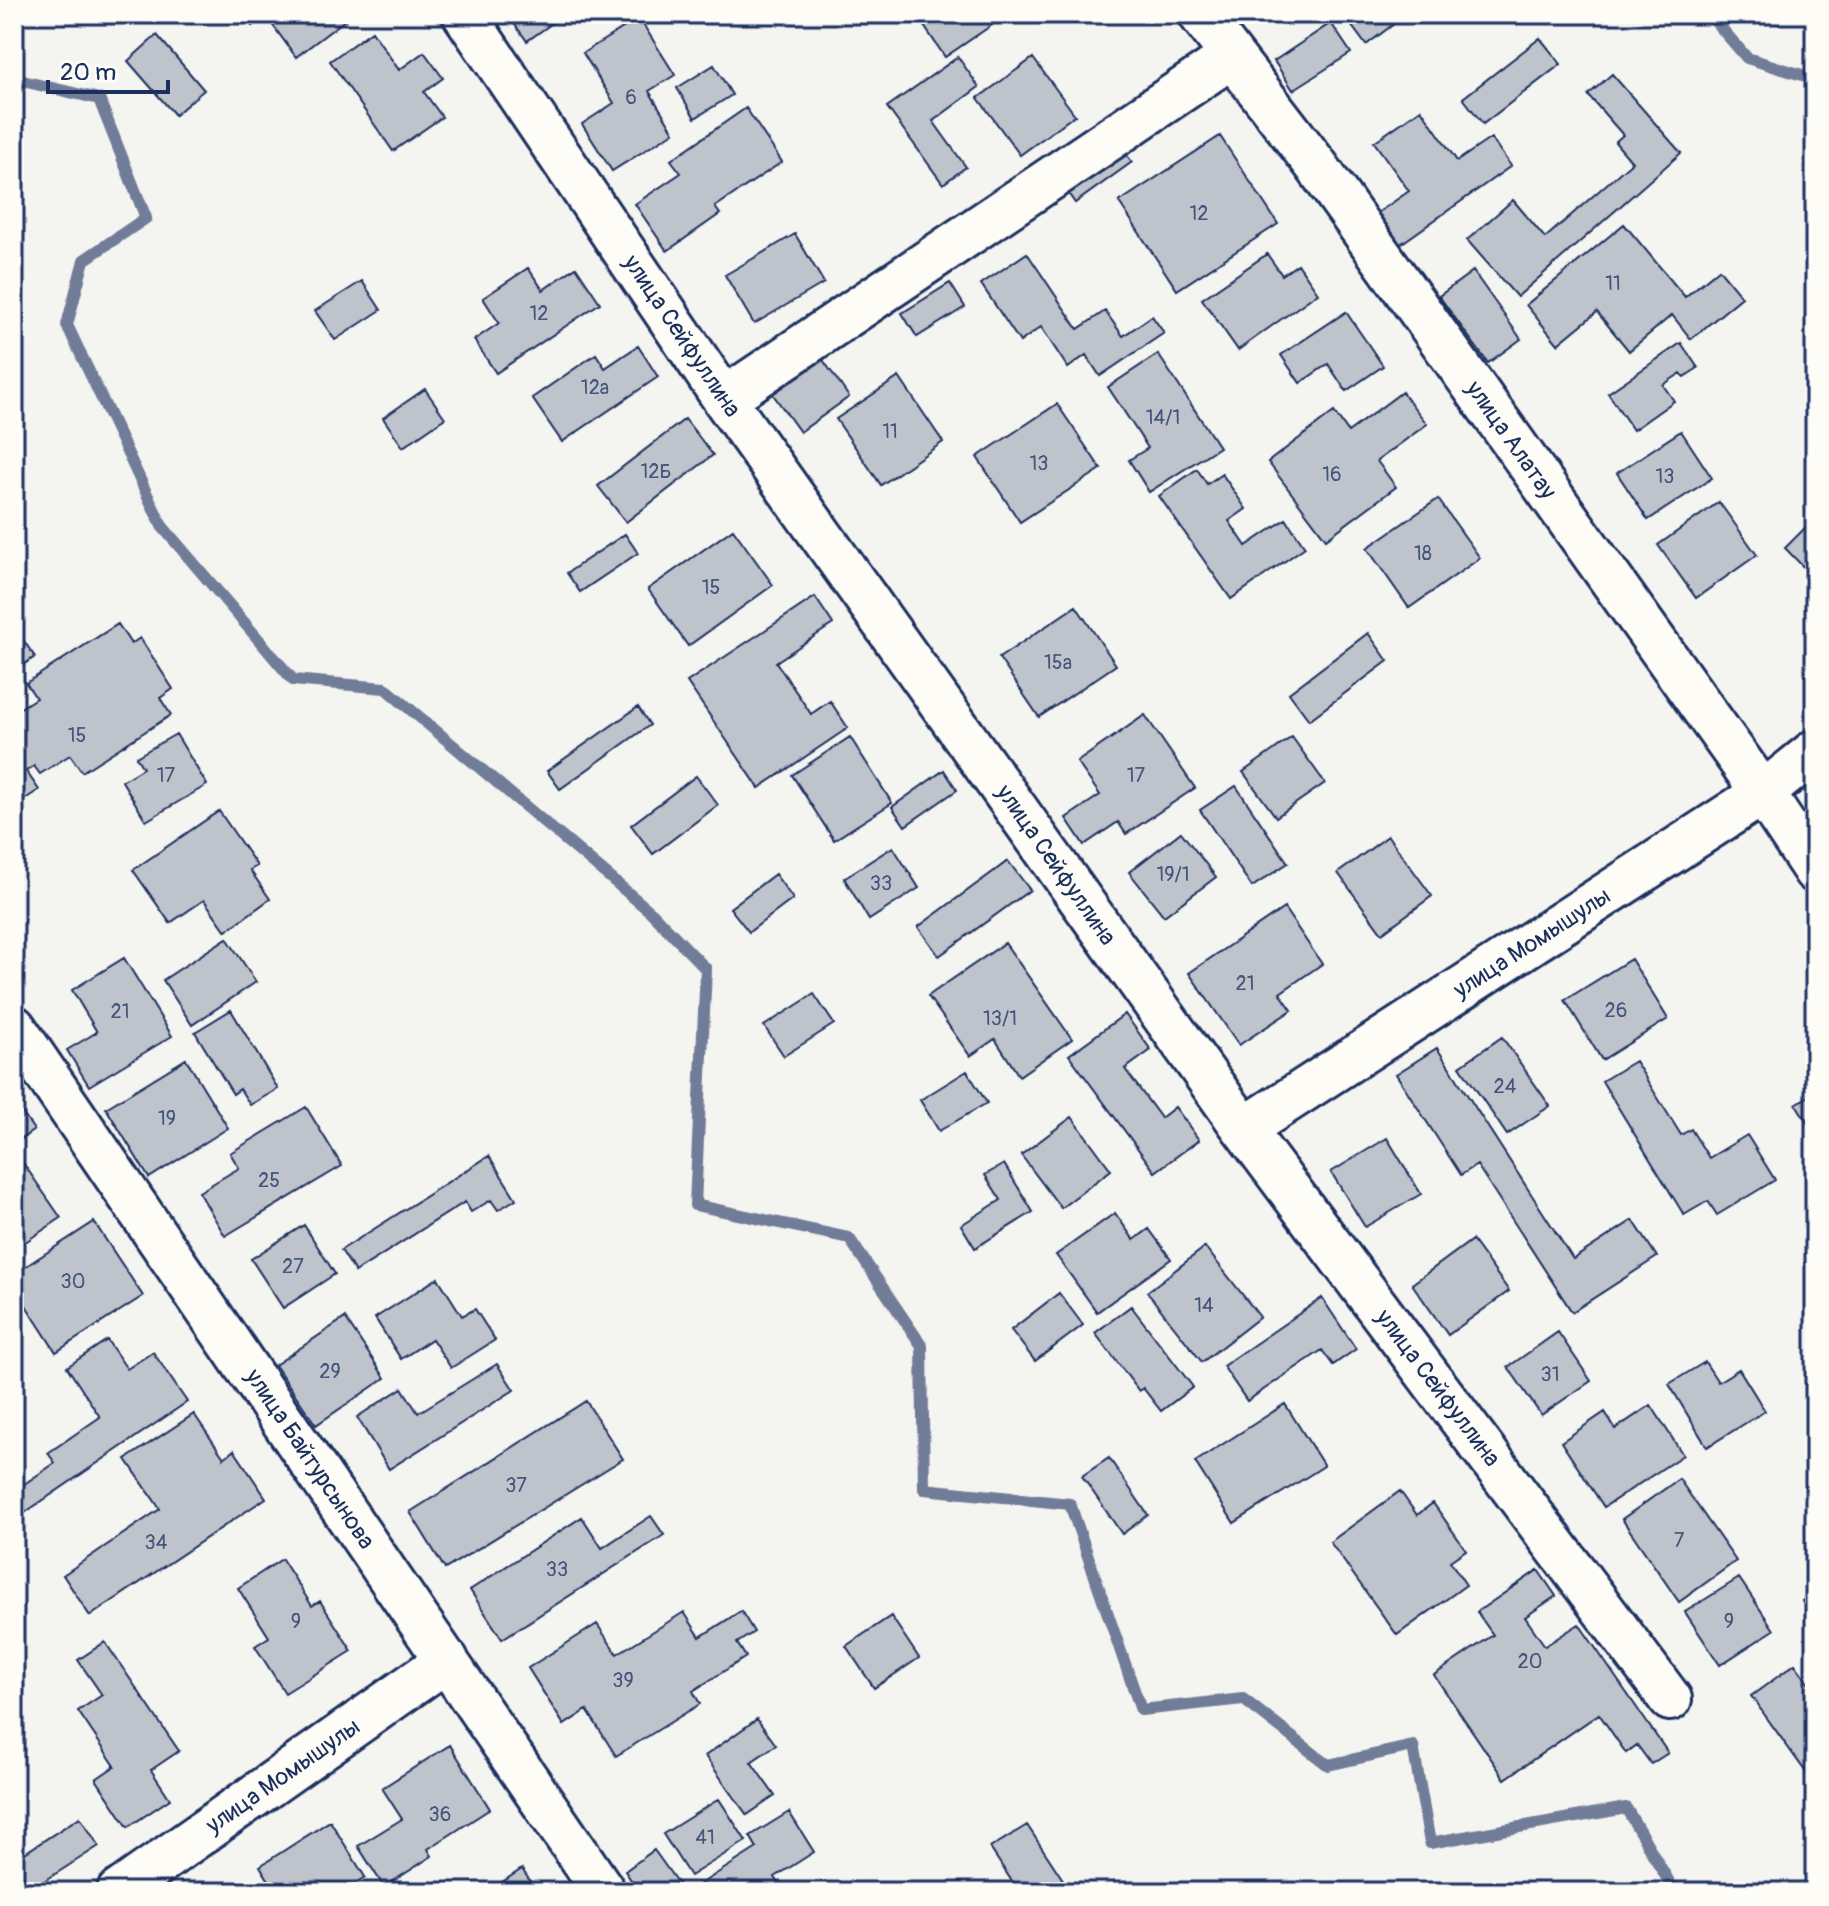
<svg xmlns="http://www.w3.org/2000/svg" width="1829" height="1906" font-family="Pangolin,sans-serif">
  <rect width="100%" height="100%" fill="#f4f4f1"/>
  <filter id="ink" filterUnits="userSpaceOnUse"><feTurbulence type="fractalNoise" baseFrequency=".0125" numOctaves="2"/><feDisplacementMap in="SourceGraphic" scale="16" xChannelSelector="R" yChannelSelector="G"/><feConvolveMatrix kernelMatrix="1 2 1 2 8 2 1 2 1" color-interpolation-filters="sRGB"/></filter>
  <g filter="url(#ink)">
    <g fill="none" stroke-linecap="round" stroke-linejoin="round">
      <path stroke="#717c98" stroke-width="12" d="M1709 14 1747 58 1815 79
        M14 79 99 99 146 218 84 260 67 325 162 526 293 680 385 688 652 913 706 969 695 1205 849 1238 922 1346 924 1489 1070 1504 1141 1710 1243 1699 1328 1765 1413 1746 1430 1843 1626 1808 1675 1892"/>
    </g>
    <path fill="#bfc3cc" stroke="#1b2f5e" stroke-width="2" d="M242 14H353L296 57 266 16 252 26Z
      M507 14H565L527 41Z
      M923 14H984L992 25 945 57 918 17Z
      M1343 14H1407L1366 45Z
      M639 18 675 75 649 91 674 132 612 171 582 124 614 103 583 53Z
      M1331 23 1351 53 1293 90 1274 61Z
      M372 31 399 70 424 52 443 78 424 92 442 117 393 151 330 61Z
      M157 35 204 90 175 115 128 61Z
      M1540 38 1561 64 1483 124 1463 98Z
      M958 57 979 87 933 121 966 167 943 184 887 107Z
      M1033 58 1075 115 1020 155 978 98Z
      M714 65 732 95 695 118 677 88Z
      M1612 74 1681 153 1517 297 1467 240 1513 200 1545 238 1632 162 1615 142 1623 135 1588 95Z
      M746 108 782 162 715 207 720 214 667 251 635 204 681 173 671 160Z
      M1421 109 1457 161 1491 138 1511 166 1395 248 1373 216 1409 191 1374 142Z
      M1220 136 1278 224 1177 290 1119 202Z
      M1120 146 1132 162 1075 203 1063 186Z
      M1624 224 1685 297 1719 269 1742 297 1691 339 1672 315 1629 351 1597 312 1558 344 1526 305Z
      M795 234 824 283 754 324 725 275Z
      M1027 253 1078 329 1105 311 1123 336 1152 316 1164 333 1100 376 1086 355 1068 368 1041 327 1020 342 981 284Z
      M1267 254 1282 275 1298 264 1318 293 1238 350 1202 299Z
      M576 267 600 303 496 373 474 340 499 323 483 298 528 268 543 290Z
      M1473 271 1521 339 1488 363 1439 296Z
      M362 281 381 310 335 340 315 311Z
      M950 283 965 307 917 337 902 313Z
      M1346 312 1383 366 1346 391 1328 364 1300 383 1281 355Z
      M1681 343 1698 368 1684 377 1681 373 1663 385 1674 401 1633 430 1608 393Z
      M638 346 658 377 562 442 532 398 596 354 605 368Z
      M1158 354 1219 447 1149 492 1129 460 1148 448 1108 387Z
      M821 357 849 397 800 432 772 393Z
      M899 377 943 442 881 485 836 419Z
      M425 389 445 418 403 447 383 418Z
      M1402 392 1427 424 1377 461 1396 487 1326 539 1268 462 1334 412 1348 432Z
      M1057 404 1101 469 1020 522 977 457Z
      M685 419 713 455 626 522 598 486Z
      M1681 431 1712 478 1648 520 1617 473Z
      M1197 469 1207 484 1222 474 1246 509 1229 521 1246 546 1286 519 1305 547 1231 599 1159 496Z
      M1438 499 1480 558 1409 608 1367 548Z
      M1719 502 1757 555 1696 598 1658 545Z
      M1815 518V579L1785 548Z
      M733 529 773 585 688 646 648 589Z
      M625 534 638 553 580 592 567 573Z
      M815 597 833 624 776 662 811 714 830 701 848 728 759 788 687 682Z
      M1076 606 1116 665 1039 717 999 658Z
      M118 624 131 644 140 638 173 689 160 698 171 715 82 772 70 755 40 774 34 766 26 771 39 790 14 806V712L36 698 26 683Z
      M14 627 35 657 14 671Z
      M1368 633 1388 661 1309 720 1289 693Z
      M638 707 650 725 560 789 547 771Z
      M1145 715 1195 788 1126 834 1118 822 1084 845 1066 818 1100 795 1077 762Z
      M176 734 207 785 146 821 122 781 143 768 136 757Z
      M850 737 892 803 834 840 792 775Z
      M1292 737 1325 783 1276 817 1243 772Z
      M944 770 957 790 905 826 892 807Z
      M696 776 718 805 653 854 631 825Z
      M1236 786 1288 863 1252 887 1200 810Z
      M219 811 257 866 250 870 270 899 226 931 204 900 170 923 133 870Z
      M1181 832 1216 877 1164 916 1129 872Z
      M1388 836 1432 896 1382 933 1338 873Z
      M893 847 919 888 869 920 844 878Z
      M1008 861 1030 890 939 956 918 927Z
      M775 874 793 899 749 932 730 908Z
      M1284 908 1322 964 1280 993 1292 1010 1239 1045 1189 973Z
      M227 938 256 982 192 1025 163 980Z
      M1005 943 1072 1039 1019 1076 995 1039 970 1056 928 996Z
      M124 958 172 1036 89 1086 67 1050 97 1032 72 990Z
      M1631 959 1668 1019 1602 1060 1565 1000Z
      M814 994 834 1024 784 1056 764 1026Z
      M231 1010 278 1089 250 1105 240 1089 233 1094 195 1032Z
      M1125 1014 1151 1050 1125 1069 1161 1118 1175 1107 1199 1140 1155 1172 1069 1055Z
      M1502 1037 1550 1106 1507 1135 1460 1066Z
      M1437 1048 1573 1259 1633 1220 1657 1257 1572 1312 1477 1165 1461 1175 1396 1074Z
      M186 1059 228 1128 149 1178 106 1108Z
      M1635 1061 1681 1135 1691 1129 1709 1158 1747 1135 1775 1180 1717 1215 1708 1201 1684 1215 1602 1081Z
      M967 1071 987 1103 939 1131 920 1100Z
      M1815 1092V1135L1796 1104Z
      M14 1101 34 1130 14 1144Z
      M306 1107 342 1166 225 1236 199 1192 239 1168 230 1153Z
      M1072 1117 1111 1170 1061 1208 1021 1155Z
      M1387 1138 1421 1194 1365 1227 1331 1172Z
      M489 1156 516 1199 498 1210 491 1200 471 1212 465 1202 355 1272 341 1250Z
      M21 1160 61 1218 15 1249 14 1165Z
      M1004 1164 1033 1212 975 1248 961 1225 1001 1200 985 1175Z
      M1115 1213 1134 1240 1149 1229 1171 1259 1097 1312 1056 1255Z
      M94 1222 143 1296 56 1352 14 1287V1274Z
      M304 1225 335 1274 283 1308 251 1259Z
      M1472 1240 1509 1291 1448 1335 1412 1284Z
      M1205 1247 1260 1317 1202 1362 1147 1292Z
      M438 1278 462 1316 475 1309 495 1340 451 1368 432 1339 401 1359 375 1318Z
      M1059 1293 1083 1325 1035 1361 1011 1330Z
      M1322 1298 1356 1349 1333 1365 1322 1350 1247 1401 1223 1366Z
      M1131 1306 1193 1387 1161 1411 1143 1388 1139 1391 1095 1333Z
      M345 1318 385 1378 316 1425 275 1365Z
      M1558 1332 1591 1381 1541 1415 1508 1367Z
      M107 1340 127 1369 153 1352 187 1402 14 1520V1491L55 1463 48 1453 100 1417 67 1367Z
      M1705 1362 1718 1382 1739 1369 1765 1411 1707 1447 1669 1384Z
      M497 1364 514 1390 389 1469 357 1417 402 1388 418 1413Z
      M586 1401 623 1459 445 1569 410 1512Z
      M1285 1404 1324 1466 1234 1523 1195 1462Z
      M1651 1405 1683 1455 1604 1507 1561 1442 1605 1412 1615 1429Z
      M194 1414 224 1458 234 1450 266 1498 90 1616 63 1575 160 1509 126 1459Z
      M1109 1458 1148 1515 1122 1534 1082 1476Z
      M1679 1479 1736 1561 1679 1602 1622 1519Z
      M1400 1491 1417 1515 1433 1503 1466 1550 1450 1561 1466 1585 1397 1635 1330 1542Z
      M651 1516 664 1535 502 1639 470 1590 582 1517 602 1548Z
      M282 1559 312 1606 320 1601 352 1651 285 1693 255 1646 269 1637 238 1588Z
      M1538 1570 1556 1596 1525 1617 1545 1646 1579 1624 1668 1753 1651 1764 1637 1745 1626 1753 1599 1714 1505 1779 1434 1675 1493 1635 1477 1612Z
      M1739 1578 1774 1630 1720 1665 1685 1612Z
      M1815 1592V1621L1802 1601Z
      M741 1611 754 1632 737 1643 746 1657 693 1691 700 1704 616 1756 587 1710 564 1725 528 1668 597 1624 617 1654 684 1612 700 1637Z
      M891 1616 919 1658 874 1688 846 1646Z
      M105 1642 179 1751 151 1770 170 1799 128 1827 96 1779 115 1766 78 1711 102 1695 78 1660Z
      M1795 1664 1808 1682 1815 1676V1770L1808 1775 1751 1696Z
      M757 1719 776 1745 751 1762 775 1796 747 1815 705 1756Z
      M450 1745 490 1809 428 1849 432 1856 384 1887 358 1846 402 1819 382 1788Z
      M719 1799 746 1841 690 1876 663 1834Z
      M789 1812 814 1852 775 1877 784 1892H696L694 1888 757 1848 750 1836Z
      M80 1817 99 1846 32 1889 23 1876 14 1881V1847L20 1856Z
      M330 1821 365 1877 341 1892H276L260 1866Z
      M1027 1825 1071 1892H1019L990 1848Z
      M654 1850 684 1892H639L625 1871Z
      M522 1869 537 1892H487Z"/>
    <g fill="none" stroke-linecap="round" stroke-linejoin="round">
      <g stroke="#1b2f5e" stroke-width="48">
        <path id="street" d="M464 14 724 399 1244 1129 1670 1699
          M1200 14 1316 165 1763 793 1815 871
          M724 399 1231 57
          M14 1027 604 1892
          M1244 1129 1763 793 1815 751
          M118 1892 447 1660"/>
      </g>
      <use href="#street" stroke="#fdfcf7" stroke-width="42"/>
    </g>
  </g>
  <g text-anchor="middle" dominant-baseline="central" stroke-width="6" stroke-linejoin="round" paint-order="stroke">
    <g font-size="20" fill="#44547a">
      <text x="631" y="97">6</text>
      <text x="1199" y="213">12</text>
      <text x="1613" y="283">11</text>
      <text x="539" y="313">12</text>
      <text x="595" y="387">12а</text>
      <text x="1163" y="417">14/1</text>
      <text x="890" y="431">11</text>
      <text x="1039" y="463">13</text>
      <text x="656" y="471">12Б</text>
      <text x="1332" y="474">16</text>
      <text x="1665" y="476">13</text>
      <text x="1423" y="553">18</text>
      <text x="711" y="587">15</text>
      <text x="1058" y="662">15а</text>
      <text x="77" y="735">15</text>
      <text x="166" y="775">17</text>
      <text x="1136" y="775">17</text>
      <text x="1173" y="874">19/1</text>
      <text x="881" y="883">33</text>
      <text x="1245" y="983">21</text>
      <text x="1616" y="1010">26</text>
      <text x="120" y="1011">21</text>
      <text x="1000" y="1018">13/1</text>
      <text x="1505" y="1086">24</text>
      <text x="167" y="1118">19</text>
      <text x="269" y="1180">25</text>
      <text x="293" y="1266">27</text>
      <text x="73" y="1281">30</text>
      <text x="1204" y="1305">14</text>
      <text x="330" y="1371">29</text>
      <text x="1550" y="1374">31</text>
      <text x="516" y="1485">37</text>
      <text x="1679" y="1540">7</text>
      <text x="156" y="1542">34</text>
      <text x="557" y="1569">33</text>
      <text x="296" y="1621">9</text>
      <text x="1729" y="1621">9</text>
      <text x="1530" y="1661">20</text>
      <text x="623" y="1680">39</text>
      <text x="440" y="1814">36</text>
      <text x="705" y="1837">41</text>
    </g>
    <g font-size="24" fill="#1b2f5e" stroke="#fdfcf7">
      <text transform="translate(682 336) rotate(56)">улица Сейфуллина</text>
      <text transform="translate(1511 440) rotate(55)">улица Алатау</text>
      <text transform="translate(1056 865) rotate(55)">улица Сейфуллина</text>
      <text transform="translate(1532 943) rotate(-33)">улица Момышулы</text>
      <text transform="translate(1438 1388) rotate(53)">улица Сейфуллина</text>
      <text transform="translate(310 1459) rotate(56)">улица Байтурсынова</text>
      <text transform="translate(283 1776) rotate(-35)">улица Момышулы</text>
    </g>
  </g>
  <rect width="1829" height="1906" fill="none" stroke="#fdfcf7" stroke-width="48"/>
  <rect x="24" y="24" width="1781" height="1858" fill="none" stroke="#1b2f5e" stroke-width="3" filter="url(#ink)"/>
  <path d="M48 80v12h120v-12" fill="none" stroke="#1b2f5e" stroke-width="4"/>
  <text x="60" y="80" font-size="24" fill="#1b2f5e" stroke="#fdfcf7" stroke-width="6" paint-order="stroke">20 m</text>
</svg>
